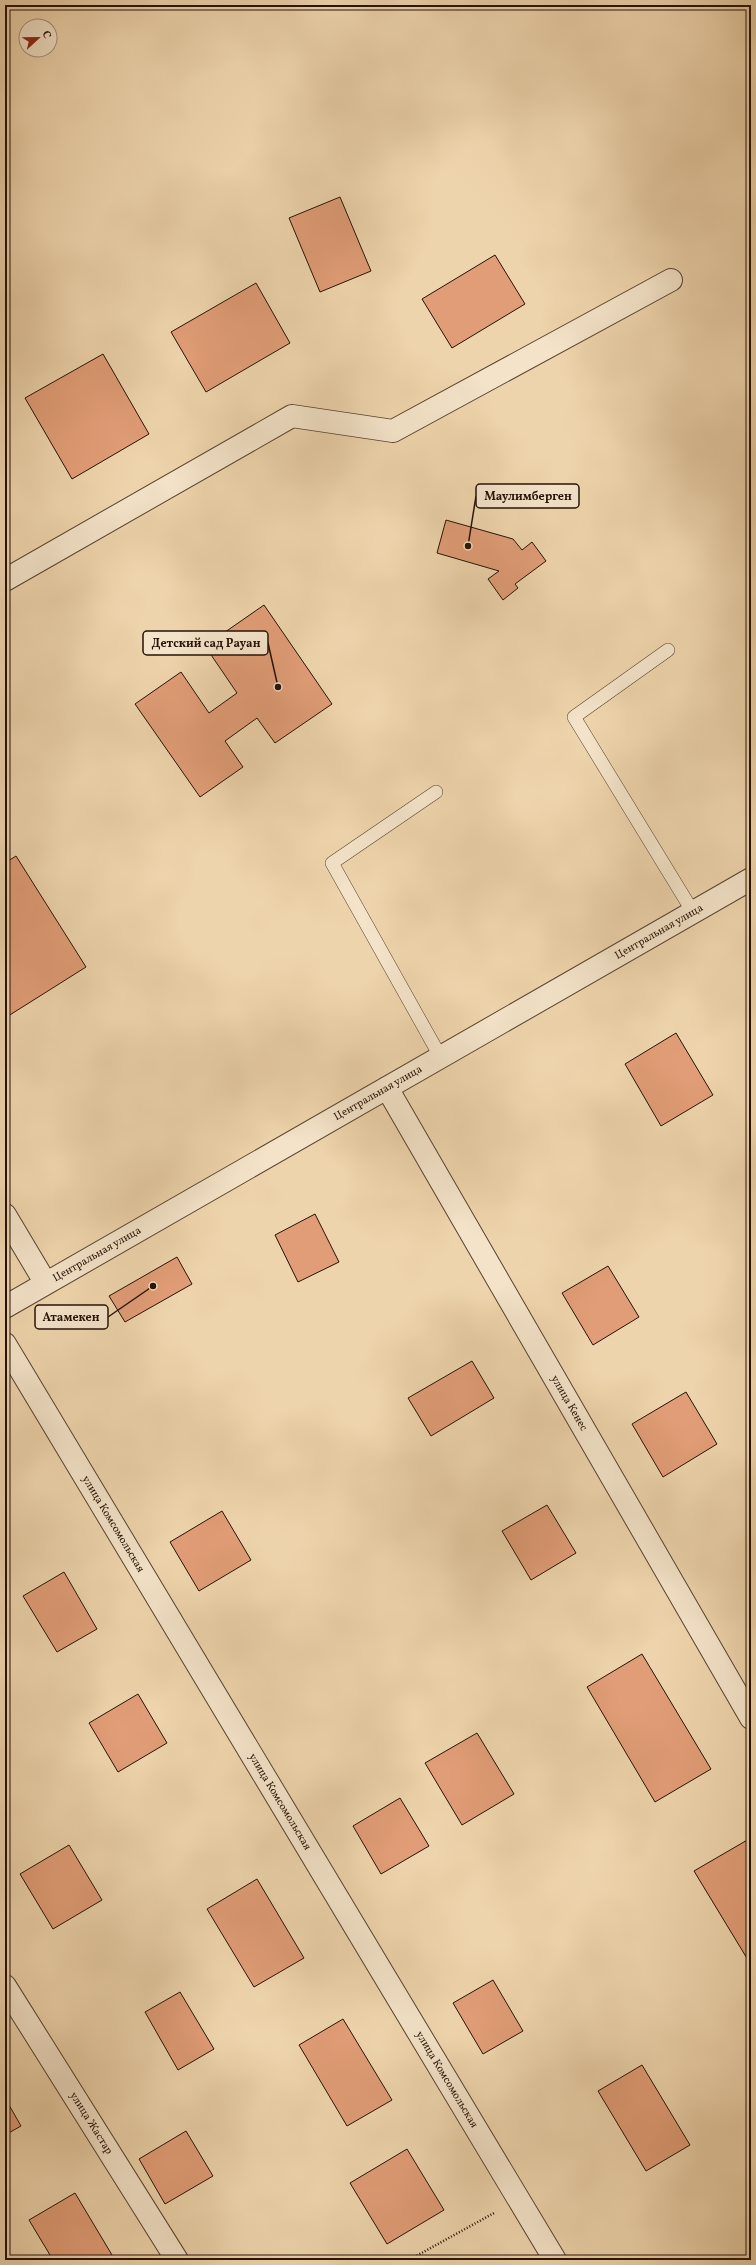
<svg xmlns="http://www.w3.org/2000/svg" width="756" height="2265" font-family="Vollkorn,serif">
  <rect width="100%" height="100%" fill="#eed4ac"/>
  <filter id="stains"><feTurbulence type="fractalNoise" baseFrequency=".005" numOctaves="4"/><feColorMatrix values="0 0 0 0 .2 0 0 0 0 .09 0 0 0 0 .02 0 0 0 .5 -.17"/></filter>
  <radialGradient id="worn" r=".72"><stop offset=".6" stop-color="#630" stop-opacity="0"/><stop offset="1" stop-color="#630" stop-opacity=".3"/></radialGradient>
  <path fill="#e19d77" stroke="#261106" d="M340 197 371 271 320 292 289 218Z
    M495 255 525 304 452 348 422 299Z
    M256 283 290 343 206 392 171 332Z
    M103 354 149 434 72 479 25 398Z
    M446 520 513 539 522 550 532 542 546 561 515 584 518 588 503 600 488 579 499 571 437 553Z
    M264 605 332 704 275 743 257 718 225 741 243 767 200 797 135 704 181 672 209 713 237 693 205 646Z
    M16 856 86 967 5 1018V863Z
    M676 1033 713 1095 661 1126 625 1064Z
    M315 1214 339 1262 298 1282 275 1235Z
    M177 1257 192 1284 125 1322 109 1296Z
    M608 1266 639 1317 593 1345 562 1293Z
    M472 1361 494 1398 431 1436 408 1398Z
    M686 1392 717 1444 663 1477 632 1424Z
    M547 1505 576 1553 531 1580 502 1531Z
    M222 1511 251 1560 199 1591 170 1542Z
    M64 1572 97 1629 57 1652 23 1596Z
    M642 1654 711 1769 655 1802 587 1687Z
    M138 1694 167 1743 118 1772 89 1723Z
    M477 1733 514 1794 462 1825 425 1763Z
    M400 1798 429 1846 381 1874 353 1826Z
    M749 1839 751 1842V1958L748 1960 694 1871Z
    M69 1845 102 1900 53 1929 20 1874Z
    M257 1879 304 1958 254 1987 207 1909Z
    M493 1980 523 2031 483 2054 453 2003Z
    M180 1992 214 2049 178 2070 145 2012Z
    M343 2019 392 2100 347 2126 299 2045Z
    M642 2065 690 2145 646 2171 598 2091Z
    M5 2098 21 2126 5 2135Z
    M186 2131 213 2176 165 2204 139 2159Z
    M407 2149 444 2210 387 2244 350 2183Z
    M75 2193 115 2260H53L29 2220Z"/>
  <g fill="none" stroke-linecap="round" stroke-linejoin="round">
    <g stroke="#584230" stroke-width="14">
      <path id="service" d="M668 650 574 717 693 912
        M436 792 332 863 440 1056"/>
    </g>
    <g stroke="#584230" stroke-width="24">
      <g id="minor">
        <path d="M5 580 292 416 393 431 671 280"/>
        <path id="s1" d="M387 1088 751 1718"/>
        <path d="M5 1215 45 1282"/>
        <path id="s2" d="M5 1307 751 879"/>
        <path id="s3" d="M5 1344 555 2260"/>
        <path id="s4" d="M5 1986 177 2260"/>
      </g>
    </g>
    <path stroke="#261106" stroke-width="2.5" stroke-dasharray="1 2" stroke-linecap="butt" d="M409 2260 494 2213"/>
    <use href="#service" stroke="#f4e3c9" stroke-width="13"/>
    <use href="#minor" stroke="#f4e3c9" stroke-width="22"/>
  </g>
  <g text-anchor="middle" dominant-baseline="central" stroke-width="4" stroke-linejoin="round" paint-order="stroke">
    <g font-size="11" fill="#261106" stroke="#f4e3c9">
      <text stroke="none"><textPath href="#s2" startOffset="754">Центральная улица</textPath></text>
      <text stroke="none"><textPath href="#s2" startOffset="430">Центральная улица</textPath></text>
      <text stroke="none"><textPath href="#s2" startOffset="106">Центральная улица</textPath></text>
      <text stroke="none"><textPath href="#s1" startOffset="364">улица Кенес</textPath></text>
      <text stroke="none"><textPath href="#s3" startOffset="210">улица Комсомольская</textPath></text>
      <text stroke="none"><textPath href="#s3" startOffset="534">улица Комсомольская</textPath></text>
      <text stroke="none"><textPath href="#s3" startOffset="858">улица Комсомольская</textPath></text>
      <text stroke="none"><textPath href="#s4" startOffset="162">улица Жастар</textPath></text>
    </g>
  </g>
  <path fill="none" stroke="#261106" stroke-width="1.5" d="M468 546L476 496M278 687L268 643M153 1286L108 1317"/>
  <g fill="#261106" stroke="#f4e3c9" stroke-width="1.5">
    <circle cx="468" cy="546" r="4"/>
    <circle cx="278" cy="687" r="4"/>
    <circle cx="153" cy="1286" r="4"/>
  </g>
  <g fill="#f4e3c9" stroke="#261106" stroke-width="1.5">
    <rect x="476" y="484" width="103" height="24" rx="4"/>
    <rect x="143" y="631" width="125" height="24" rx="4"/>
    <rect x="35" y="1305" width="73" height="24" rx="4"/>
  </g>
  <g font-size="12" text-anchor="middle" font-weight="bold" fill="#261106">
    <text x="528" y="500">Маулимберген</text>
    <text x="206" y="647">Детский сад Рауан</text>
    <text x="71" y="1321">Атамекен</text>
  </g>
  <rect width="756" height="2265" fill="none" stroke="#eed4ac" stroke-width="20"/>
  <rect x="6" y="6" width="744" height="2253" fill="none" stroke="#261106" stroke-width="2"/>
  <rect x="10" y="10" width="736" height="2245" fill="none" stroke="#261106"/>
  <g transform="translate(38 38) rotate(68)"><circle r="19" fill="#f4e3c9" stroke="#a28f7b"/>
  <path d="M0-3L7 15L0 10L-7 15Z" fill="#8f2418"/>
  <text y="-6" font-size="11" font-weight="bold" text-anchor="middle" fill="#261106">С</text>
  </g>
  <rect width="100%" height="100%" filter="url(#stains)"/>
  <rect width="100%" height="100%" fill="url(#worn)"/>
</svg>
